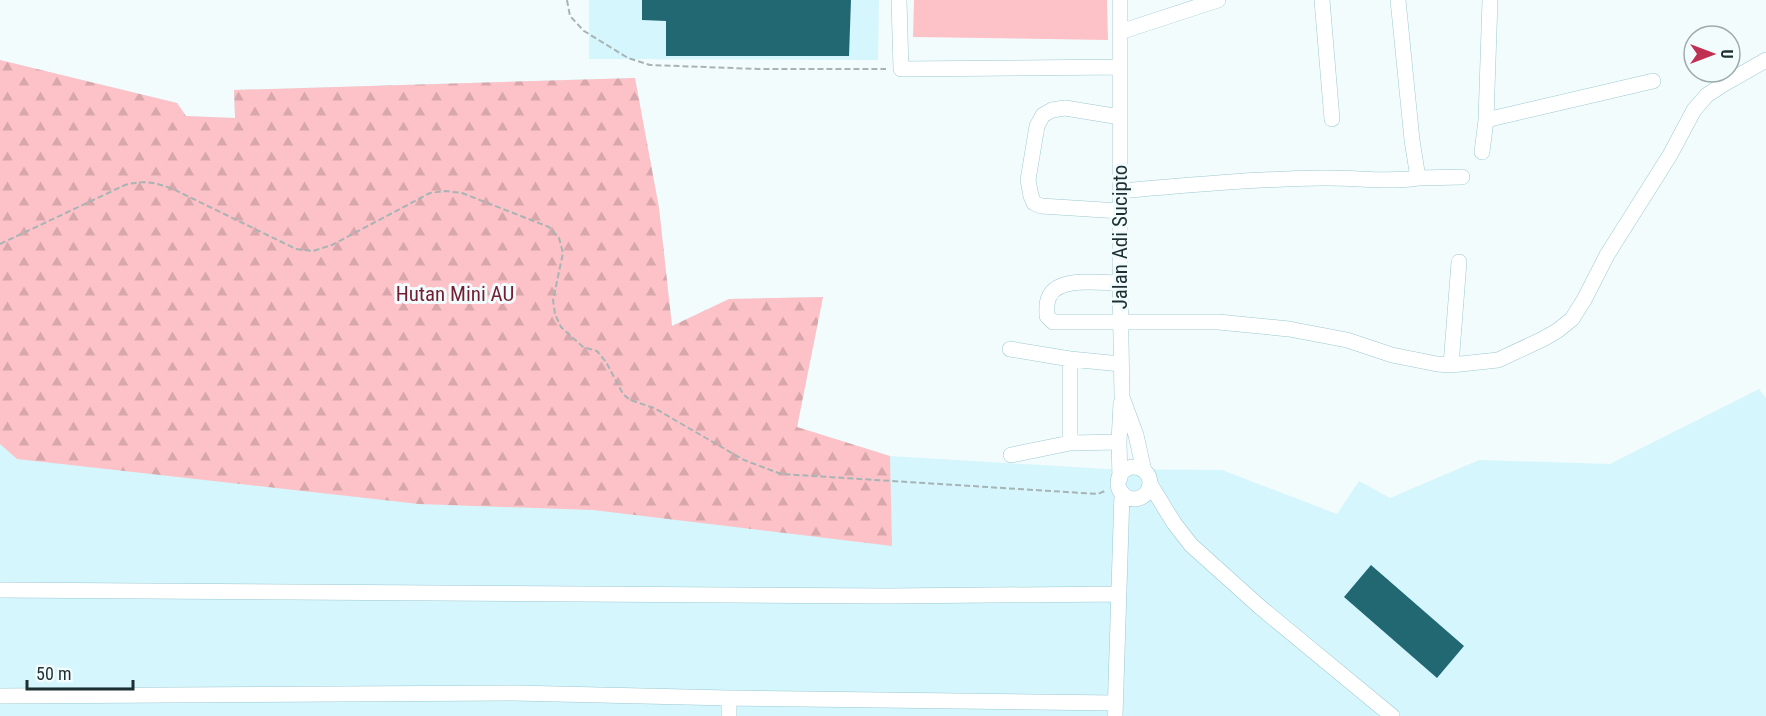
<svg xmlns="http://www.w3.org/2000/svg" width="1766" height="716" font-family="'Roboto Condensed',sans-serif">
  <defs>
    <pattern id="forest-firs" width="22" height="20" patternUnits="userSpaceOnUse" patternTransform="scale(1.5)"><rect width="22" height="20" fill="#fdc2c7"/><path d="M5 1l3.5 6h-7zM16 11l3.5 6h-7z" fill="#d8a7ab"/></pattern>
  </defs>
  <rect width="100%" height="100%" fill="#f3fcfd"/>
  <path fill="#d5f6fc" d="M589 0H879L878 60 589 59Z
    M0 60 177 103 186 116 235 118 234 90 635 78 659 208 672 326 729 299 823 297 797 427 890 456 1107 469 1222 470 1337 514 1359 481 1390 498 1479 460 1610 464 1759 389 1766 398V716H0Z"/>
  <path fill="url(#forest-firs)" d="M0 60 177 103 186 116 235 118 234 90 635 78 659 208 672 326 729 299 823 297 797 427 890 456 892 546 593 510 419 504 17 459 0 444Z"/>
  <path fill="#fdc2c7" d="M914 0H1107L1108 40 913 37Z"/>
  <path fill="#226873" d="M642 0H851L849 56H666V21L642 20Z
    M1371 565 1464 646 1437 678 1344 597Z"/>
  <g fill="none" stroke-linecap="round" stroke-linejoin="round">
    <g stroke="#9cc9d1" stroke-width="16">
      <path id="minor" d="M899 0 901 69 1120 67
        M1120 0V283L1122 397 1136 435 1144 471
        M1322 0 1332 119
        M1120 32 1218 0
        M1120 117 1065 108 1052 110 1043 115 1037 126 1028 180 1031 196 1034 203 1041 206 1120 211
        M1486 120 1653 81
        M1482 152 1486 120 1490 0
        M1418 178 1462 177
        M1120 191C1187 185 1254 179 1322 178 1354 177 1386 183 1418 178L1412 140 1398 0
        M1120 283C1100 283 1058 276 1049 297 1046 303 1047 309 1047 316L1053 322H1218L1289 329 1347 340 1392 355 1437 364 1451 365 1498 360 1543 339 1557 331 1572 319 1584 300 1607 255 1670 155 1694 110 1707 95 1724 84 1766 60
        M1010 349 1070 359 1121 364
        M1451 365 1459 262
        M1070 443V359
        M1011 455 1070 443 1119 442
        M1118 483a16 16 0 1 1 32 0a16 16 0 1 1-32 0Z
        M1120 478 1119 442 1121 403
        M1150 484 1174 523 1191 545 1260 607 1392 716
        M0 590 888 596 1119 594
        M0 696 514 693 729 698 1115 703
        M729 716V698
        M1115 716 1122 493"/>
    </g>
    <path stroke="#a7b4b5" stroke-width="2" stroke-dasharray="6 3" stroke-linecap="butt" d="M567 0 570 16 584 31 628 58 650 65 759 69H886
      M0 244 125 185C144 180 154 182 173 189L296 249 313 251 332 245 430 193 445 191 462 193 549 227 559 238 563 253 553 300 555 314 561 327 583 347 597 351 606 362 623 394 630 400 654 408 744 460 781 474 1098 494 1107 490"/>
    <use href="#minor" stroke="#fff" stroke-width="15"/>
  </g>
  <g text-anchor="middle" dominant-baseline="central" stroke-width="6" stroke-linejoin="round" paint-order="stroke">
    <g font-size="21" fill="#1c2f32" stroke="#f3fcfd">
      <text transform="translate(1120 237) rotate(-90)">Jalan Adi Sucipto</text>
    </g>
    <g font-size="21" fill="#731f31" stroke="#f3fcfd">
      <text x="455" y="294">Hutan Mini AU</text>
    </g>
  </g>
  <g transform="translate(1712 54) rotate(90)"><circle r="28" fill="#f3fcfd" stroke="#9daaac" stroke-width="1.5"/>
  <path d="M0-4.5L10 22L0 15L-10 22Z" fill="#c03053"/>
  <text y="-9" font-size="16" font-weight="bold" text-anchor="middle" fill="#1c2f32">U</text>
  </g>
  <path d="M27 680v9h106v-9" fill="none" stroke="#1c2f32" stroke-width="3"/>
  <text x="36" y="680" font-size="18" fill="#1c2f32" stroke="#f3fcfd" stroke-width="4.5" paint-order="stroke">50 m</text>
</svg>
